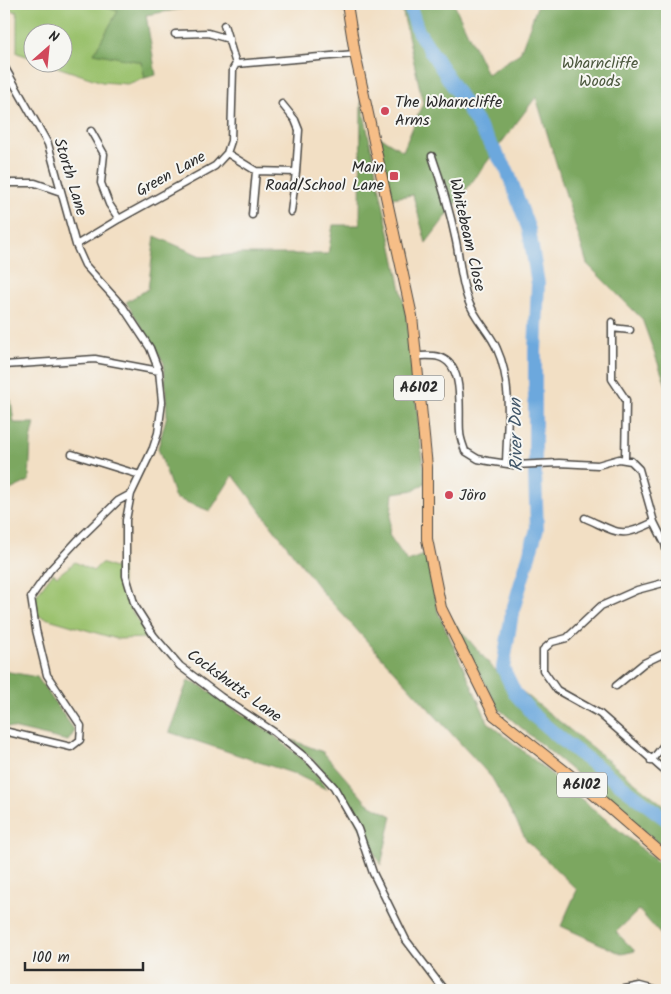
<svg xmlns="http://www.w3.org/2000/svg" width="671" height="994" font-family="Kalam,sans-serif">
  <rect width="100%" height="100%" fill="#f6f6f2"/>
  <filter id="ink" filterUnits="userSpaceOnUse"><feTurbulence type="fractalNoise" baseFrequency=".02" numOctaves="2"/><feDisplacementMap in="SourceGraphic" scale="10" xChannelSelector="R" yChannelSelector="G"/><feConvolveMatrix kernelMatrix="1 2 1 2 8 2 1 2 1" color-interpolation-filters="sRGB"/></filter>
  <filter id="wash" filterUnits="userSpaceOnUse"><feTurbulence type="fractalNoise" baseFrequency=".0096" numOctaves="4" result="noise"/><feDisplacementMap in="SourceGraphic" scale="20" xChannelSelector="R" yChannelSelector="G"/><feGaussianBlur stdDeviation="1.12" result="paint"/><feColorMatrix in="noise" values="0 0 0 0 0 0 0 0 0 0 0 0 0 0 0 0 0 1.4 0 .05"/><feComposite in="paint" operator="in"/></filter>
  <g filter="url(#wash)">
    <rect width="100%" height="100%" fill="#f2dfc4"/>
    <path fill="#9ac16c" stroke="#62764c" d="M4 4H96L118 11 142 62 145 78 127 84 102 82 45 63 62 62V32H32V58L17 53V12L4 8Z
      M122 561V586L129 607 149 638 117 639 35 615 34 598 53 573 57 576 75 562 93 571 101 563 114 568Z"/>
    <path fill="#7ba760" stroke="#536946" d="M96 4H210L146 15 156 75 145 78 141 62 94 53 118 11Z
      M401 4H454L487 74 520 53 538 4H667V388L642 319 587 264 536 97 426 243 413 195 391 198 380 137 403 151 423 103Z
      M361 100 407 318 425 483 415 490 393 493 389 535 407 561 427 554 438 612 488 722 667 870V942L639 910 616 932 635 951 622 954 561 926 577 890 527 841 492 778 323 593 233 475 210 511 175 498 158 448 167 415 164 363 126 302 148 289 155 236 203 257 241 254H328L333 225H360Z
      M4 399 11 400 14 423H35L31 440 29 481 4 493Z
      M449 617 493 668 667 808V850L499 709Z
      M4 671 37 677 75 731 68 741 4 726Z
      M188 680 204 687 218 699 270 732 309 765 328 790 295 774 169 732Z
      M292 740 323 752 367 803 392 816 381 865 336 785 315 762Z"/>
    <g fill="none" stroke-linecap="round" stroke-linejoin="round">
      <path stroke="#6ca8dd" stroke-width="2.5" d="M127 4H137"/>
      <path stroke="#6ca8dd" stroke-width="14" d="M409 4 418 31 507 170 529 230 538 284 535 351V476L537 529 512 613 503 668 515 693 535 717 567 744 667 820"/>
    </g>
  </g>
  <g filter="url(#ink)">
    <g fill="none" stroke-linecap="round" stroke-linejoin="round">
      <g stroke="#494642" stroke-width="9">
        <path id="street" d="M224 25 236 64
          M175 34 208 33 229 39
          M355 54 236 64 233 69 231 141 227 153 215 166 119 219 76 245 85 265 123 307 150 348 159 371 162 402 158 433 153 448 131 494 126 520V576L135 606 154 636 180 666 221 697 274 732 311 762 334 787 358 829 373 873 406 940 444 990
          M4 66 48 144 76 245
          M282 104 295 120 299 130 296 172 291 212
          M91 131 104 154 101 183 109 204 119 219
          M227 153 256 171 296 172
          M432 156C442 184 450 212 456 241 460 261 461 281 468 300 474 318 490 332 497 349 513 384 507 426 506 463
          M4 183H35L61 192
          M252 215 256 171
          M612 322V379L626 400 625 460
          M612 328 630 330
          M416 356C423 356 432 355 439 357 466 365 458 411 460 432 460 438 463 445 465 451L478 459 488 461 514 465 559 463 598 465 619 459 631 461 639 469 654 522 665 544 667 553
          M4 365 95 359 159 371
          M72 454 140 475
          M585 518C619 533 620 539 654 522
          M667 582 637 590 601 606 567 638 552 642 543 650V670L557 690 600 714 667 773
          M616 686 644 663 667 652
          M4 731 71 747 80 740 81 726 47 675 36 630 31 597 50 570 77 541 118 501 131 494
          M651 761 667 741
          M620 990 640 986 655 990"/>
      </g>
      <g stroke="#494642" stroke-width="12">
        <path id="primary" d="M347 4 355 54 412 316 427 467V539L441 608 494 715 585 787 667 858"/>
      </g>
      <use href="#street" stroke="#fff" stroke-width="6"/>
      <use href="#primary" stroke="#f6be87" stroke-width="10"/>
    </g>
  </g>
  <g fill="#d1495b" stroke="#f6f6f2" stroke-width="2">
    <circle cx="385" cy="111" r="5"/>
    <rect x="389" y="171" width="10" height="10" rx="2.5"/>
    <circle cx="449" cy="495" r="5"/>
  </g>
  <g text-anchor="middle" dominant-baseline="central" stroke-width="4" stroke-linejoin="round" paint-order="stroke">
    <g fill="#f6f6f2" stroke="#686867" stroke-width="1">
      <rect x="394" y="375.5" width="50" height="25" rx="4"/>
      <rect x="557" y="772.5" width="50" height="25" rx="4"/>
    </g>
    <g font-size="15" font-weight="bold" fill="#2b2b2b">
      <text x="419" y="388">A6102</text>
      <text x="582" y="785">A6102</text>
    </g>
    <g font-size="16" fill="#4c583e" stroke="#f6f6f2">
      <text x="600" y="63">Wharncliffe<tspan x="600" dy="18">Woods</tspan></text>
    </g>
    <g font-size="16" fill="#2b2b2b" stroke="#f6f6f2" text-anchor="start">
      <text x="395" y="102">The Wharncliffe<tspan x="395" dy="18">Arms</tspan></text>
      <text x="384" y="167" text-anchor="end">Main<tspan x="384" dy="18">Road/School Lane</tspan></text>
      <text x="459" y="495">Jöro</text>
    </g>
    <g font-size="16" fill="#2b2b2b" stroke="#f6f6f2">
      <text transform="translate(171 174) rotate(-29)">Green Lane</text>
      <text transform="translate(70 177) rotate(73)">Storth Lane</text>
      <text transform="translate(467 235) rotate(77)">Whitebeam Close</text>
      <text transform="translate(234 686) rotate(36)">Cockshutts Lane</text>
    </g>
    <g font-size="18" font-style="italic" fill="#425769" stroke="#f6f6f2">
      <text transform="translate(517 435) rotate(-91)">River Don</text>
    </g>
  </g>
  <rect width="671" height="994" fill="none" stroke="#f6f6f2" stroke-width="20"/>
  <g transform="translate(48 48) rotate(27)"><circle r="24" fill="#f6f6f2" stroke="#a5a5a2"/>
  <path d="M0-4L9 19L0 12L-9 19Z" fill="#d1495b"/>
  <text y="-8" font-size="14" font-weight="bold" text-anchor="middle" fill="#2b2b2b">N</text>
  </g>
  <path d="M25 962v8h118v-8" fill="none" stroke="#2b2b2b" stroke-width="2.5"/>
  <text x="32" y="962" font-size="15" fill="#2b2b2b" stroke="#f6f6f2" stroke-width="4" paint-order="stroke">100 m</text>
</svg>
